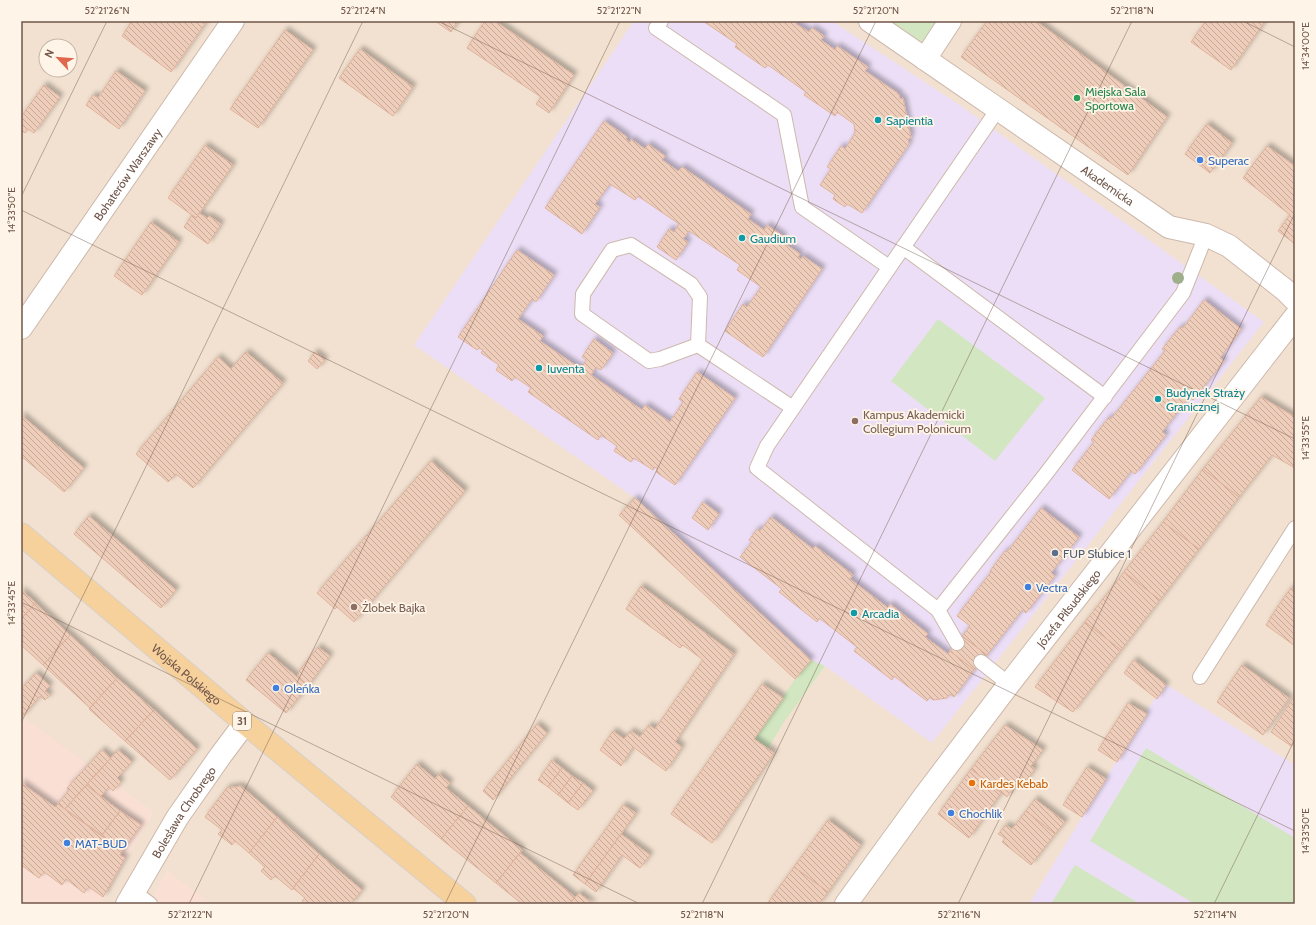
<svg xmlns="http://www.w3.org/2000/svg" width="1316" height="925" font-family="Cabin,sans-serif">
  <defs>
    <pattern id="building-back-hatch" width="6" height="6" patternUnits="userSpaceOnUse"><rect width="6" height="6" fill="#eecdba"/><path d="M-1 5l2 2M0 0l6 6M5-1l2 2" fill="none" stroke="#c5a999"/></pattern>
    <filter id="shadow"><feDropShadow dx="3.5" dy="-3.5" stdDeviation="2" flood-color="#0004"/></filter>
  </defs>
  <rect width="100%" height="100%" fill="#faefe1"/>
  <path fill="#f2e1d0" fill-rule="evenodd" d="M21 21H1295V904H21ZM46 46H70V70H46Z"/>
  <path fill="#fadfd5" d="M21 716 154 812 100 904H21Z
    M167 870 211 904H149Z"/>
  <path fill="#ecdef6" d="M634 21H832L961 106 1264 322 932 743 825 666 811 660 635 498 414 345Z
    M1164 683 1295 765V904H1029Z"/>
  <path fill="#d2e7c1" d="M891 21H938L923 43Z
    M938 319 1045 398 995 461 891 381Z
    M811 660 825 666 784 722 768 748 754 739 795 679Z
    M1146 748 1295 838V904H1195L1090 841Z
    M1075 865 1140 904H1051Z"/>
  <path fill="url(#building-back-hatch)" stroke="#e0b39c" filter="url(#shadow)" d="M132 21H207L171 72 122 36Z
    M435 21H458L451 32Z
    M485 21H495L574 75 549 113 536 104 541 97 467 48Z
    M703 21H798L796 24 809 32 812 28 824 36 821 40 835 50 837 46 868 67 865 71 899 94 900 99 903 98 911 138 908 139 909 144 862 213 847 204 845 207 833 199 835 195 820 185 831 169 827 167 841 146 845 149 855 133 854 124 837 112 835 116 804 95 806 92 768 65 765 68 735 47 737 44Z
    M987 21H1036L1167 117 1128 175 961 57Z
    M1206 21H1265L1231 70 1191 42Z
    M285 30 313 50 258 128 230 109Z
    M360 49 413 87 393 116 339 78Z
    M116 71 145 91 119 129 86 105 93 95 98 98Z
    M44 85 60 97 34 133 28 129 25 133 21 130V117Z
    M604 121 627 137 626 140 630 142 631 139 645 149 648 144 665 156 662 160 678 171 682 167 751 214 748 219 764 230 767 225 784 237 781 241 800 254 798 257 801 259 803 256 822 269 763 357 725 331 743 304 747 307 761 287 737 270 740 265 689 231 683 239 688 242 676 260 657 247 669 229 674 232 679 224 638 196 635 200 610 184 595 204 600 207 582 234 545 208Z
    M1207 124 1232 143 1210 173 1185 154Z
    M205 145 233 165 196 218 168 198Z
    M1267 146 1295 166V244L1278 231 1290 215 1243 178Z
    M199 213 207 218 209 216 221 224 208 244 184 227 192 215 196 218Z
    M151 222 179 242 142 295 114 276Z
    M517 250 554 275 536 302 532 299 518 319 543 336 540 341 581 369 586 360 582 357 594 339 613 353 601 370 596 367 591 375 642 410 645 405 670 422 683 402 679 399 697 372 735 398 675 485 656 472 658 469 655 467 653 470 634 458 631 462 614 451 617 446 601 435 598 440 528 392 531 388 515 377 512 381 496 370 499 365 481 353 483 350 479 348 477 350 458 337Z
    M1204 300 1241 329 1220 358 1224 361 1193 400 1189 397 1162 432 1166 435 1135 474 1131 471 1109 499 1072 470 1094 442 1091 440 1109 417 1111 419 1165 351 1162 349 1180 327 1183 328Z
    M246 352 283 383 193 488 176 474 168 482 136 454 218 357 231 369Z
    M315 352 325 360 317 369 308 361Z
    M1261 397 1295 417V468L1272 455 1239 497 1203 469Z
    M21 415 84 468 64 492 21 456Z
    M431 461 465 491 354 622 337 607 335 609 317 593Z
    M1203 469 1239 497 1199 549 1163 522Z
    M635 498 811 660 795 679 619 515Z
    M703 502 719 514 708 530 692 518Z
    M1041 508 1079 537 1051 573 1055 576 1026 613 1022 610 987 655 962 636 970 626 957 616 991 572 990 571 1005 551 1007 552Z
    M89 516 176 590 161 608 74 534Z
    M771 517 813 549 815 546 853 575 850 579 888 608 890 604 928 634 925 637 948 654 950 651 974 670 954 697 950 694 947 698 933 700 930 697 927 701 894 676 892 680 854 651 857 647 819 618 817 622 779 592 782 589 740 557 752 542 749 540 757 529 760 531Z
    M1163 522 1199 549 1160 600 1124 572Z
    M1124 572 1160 600 1121 650 1085 622Z
    M641 586 734 654 675 742 682 747 666 771 633 747 621 766 600 750 613 731 624 739 631 731 640 737 649 725 655 729 703 660 683 645 680 648 626 609Z
    M1291 588 1295 591V646L1266 625 1278 606Z
    M21 590 36 603 21 619Z
    M35 603 70 635 43 665 21 645V619Z
    M1085 622 1121 650 1073 712 1035 687Z
    M70 635 117 678 90 708 43 665Z
    M962 636 987 655 974 670 950 651Z
    M318 647 330 656 308 686 298 677 299 671Z
    M268 653 308 686 286 713 246 680Z
    M1134 660 1166 685 1157 699 1124 673Z
    M1242 665 1289 698 1263 735 1217 702Z
    M36 673 50 686 45 691 50 695 45 700 40 696 22 717 21 716V689Z
    M117 678 154 710 125 741 89 709Z
    M762 684 783 698 754 739 774 753 712 843 671 814Z
    M1295 695V740L1291 746 1271 732Z
    M1128 703 1147 714 1117 762 1098 750Z
    M154 710 197 749 170 780 125 741Z
    M537 724 547 733 493 800 483 791Z
    M1005 725 1043 750 1031 766 1035 769 1026 781 1021 778 1007 797 971 769Z
    M102 750 111 758 65 809 58 804 69 790 67 788Z
    M118 750 132 762 117 778 121 782 113 791 109 787 101 796 86 785Z
    M552 760 562 768 548 787 538 780Z
    M417 764 435 779 439 774 450 783 446 788 468 806 441 839 391 797Z
    M1087 767 1106 779 1082 817 1063 805Z
    M562 768 572 776 558 795 548 787Z
    M971 769 1001 793 969 838 938 814Z
    M572 776 583 783 568 803 558 795Z
    M21 783 55 807 58 804 122 851 120 855 125 858 103 897 89 887 84 893 66 879 62 885 44 872 39 878 21 865Z
    M583 783 593 791 578 810 568 803Z
    M86 785 120 811 102 835 65 809Z
    M241 786 277 817 249 853 235 841 232 845 218 834 222 830 205 817 227 788Z
    M1035 799 1065 822 1055 834 1026 811Z
    M623 805 636 813 585 884 573 875Z
    M468 806 522 850 496 883 441 839Z
    M120 811 141 825 122 851 102 835Z
    M1026 811 1055 834 1031 865 1002 842 1005 838 998 834 1006 825 1012 829Z
    M277 817 319 854 292 890 275 876 271 880 261 871 265 867 249 853Z
    M828 820 861 845 828 892 794 867Z
    M621 834 650 855 640 868 622 855 596 892 585 884Z
    M520 853 575 897 569 904H522L496 883Z
    M319 854 362 890 351 904H305L302 901 305 898 293 888Z
    M794 867 828 892 819 904H767Z
    M579 893 593 904H569Z"/>
  <g fill="none" stroke-linecap="round" stroke-linejoin="round">
    <g stroke="#cdb9ac" stroke-width="16">
      <path id="service" d="M661 21 656 28 784 115 802 207 889 267
        M903 247 1105 397
        M698 345 660 359 649 361 582 314 583 294 612 250 631 245 691 284 700 297 698 345 793 408
        M938 610 1045 475 1183 293 1206 235
        M957 643 938 610 757 468 767 446 998 109
        M981 662 1009 684
        M1200 677 1295 528
        M134 892 150 904"/>
    </g>
    <g stroke="#cdb9ac" stroke-width="24">
      <g id="minor">
        <path id="s1" d="M870 21 1169 227 1206 235 1229 246 1285 290 1295 300"/>
        <path d="M925 59 950 21"/>
        <path id="s2" d="M21 328 233 21"/>
        <path id="s3" d="M127 904 177 818 221 755 245 723"/>
        <path id="s4" d="M846 904 923 798 1009 684 1295 317"/>
      </g>
    </g>
    <g stroke="#d7d0cc" stroke-width="24">
      <g id="primary">
        <path id="s5" d="M21 534 245 723 465 904"/>
      </g>
    </g>
    <use href="#service" stroke="#fff" stroke-width="14"/>
    <use href="#minor" stroke="#fff" stroke-width="22"/>
    <use href="#primary" stroke="#f6d19c" stroke-width="22"/>
  </g>
  <circle fill="#a0af8b" cx="1178" cy="278" r="6"/>
  <path fill="none" stroke="#70564a" stroke-width="1" stroke-opacity="0.45" d="M438 21 1295 439M1243 21 1295 47M21 197 107 21M21 210 1295 831M21 602 640 904M21 723 363 21M189 904 620 21M445 904 876 21M702 904 1132 21M958 904 1295 213M1214 904 1295 739"/>
  <circle fill="#2e9e5b" stroke="#fef4e7" stroke-width="1.5" cx="1077" cy="98" r="4"/>
  <g fill="#0f9aa8" stroke="#fef4e7" stroke-width="1.5">
    <circle cx="878" cy="120" r="4"/>
    <circle cx="742" cy="238" r="4"/>
    <circle cx="539" cy="368" r="4"/>
    <circle cx="1158" cy="399" r="4"/>
    <circle cx="854" cy="613" r="4"/>
  </g>
  <g fill="#3f7fe0" stroke="#fef4e7" stroke-width="1.5">
    <circle cx="1200" cy="160" r="4"/>
    <circle cx="1028" cy="587" r="4"/>
    <circle cx="276" cy="688" r="4"/>
    <circle cx="951" cy="813" r="4"/>
    <circle cx="67" cy="843" r="4"/>
  </g>
  <g fill="#8d6e63" stroke="#fef4e7" stroke-width="1.5">
    <circle cx="855" cy="421" r="4"/>
    <circle cx="354" cy="607" r="4"/>
  </g>
  <circle fill="#5c6f8a" stroke="#fef4e7" stroke-width="1.5" cx="1055" cy="553" r="4"/>
  <circle fill="#e8710a" stroke="#fef4e7" stroke-width="1.5" cx="972" cy="783" r="4"/>
  <g text-anchor="middle" dominant-baseline="central" stroke-width="3.5" stroke-linejoin="round" paint-order="stroke">
    <rect fill="#fef4e7" stroke="#9b8579" stroke-width="1" x="233" y="712" width="18" height="18" rx="3"/>
    <g font-size="11" font-weight="bold" fill="#70564a">
      <text x="242" y="721">31</text>
    </g>
    <g font-size="12" fill="#27864d" stroke="#fef4e7" text-anchor="start">
      <text x="1085" y="91">Miejska Sala<tspan x="1085" dy="14">Sportowa</tspan></text>
    </g>
    <g font-size="12" fill="#0d838f" stroke="#fef4e7" text-anchor="start">
      <text x="886" y="120">Sapientia</text>
      <text x="750" y="238">Gaudium</text>
      <text x="547" y="368">Iuventa</text>
      <text x="1166" y="392">Budynek Straży<tspan x="1166" dy="14">Granicznej</tspan></text>
      <text x="862" y="613">Arcadia</text>
    </g>
    <g font-size="12" fill="#366cbe" stroke="#fef4e7" text-anchor="start">
      <text x="1208" y="160">Superac</text>
      <text x="1036" y="587">Vectra</text>
      <text x="284" y="688">Oleńka</text>
      <text x="959" y="813">Chochlik</text>
      <text x="75" y="843">MAT-BUD</text>
    </g>
    <g font-size="12" fill="#70564a" stroke="#fef4e7">
      <text stroke="none"><textPath href="#s2" startOffset="187">Bohaterów Warszawy</textPath></text>
      <text stroke="none"><textPath href="#s1" startOffset="289">Akademicka</textPath></text>
      <text stroke="none"><textPath href="#s4" startOffset="370">Józefa Piłsudskiego</textPath></text>
      <text stroke="none"><textPath href="#s5" startOffset="217">Wojska Polskiego</textPath></text>
      <text stroke="none"><textPath href="#s3" startOffset="108">Bolesława Chrobrego</textPath></text>
    </g>
    <g font-size="12" fill="#785e54" stroke="#fef4e7" text-anchor="start">
      <text x="863" y="414">Kampus Akademicki<tspan x="863" dy="14">Collegium Polonicum</tspan></text>
      <text x="362" y="607">Żlobek Bajka</text>
    </g>
    <g font-size="12" fill="#4e5e75" stroke="#fef4e7" text-anchor="start">
      <text x="1063" y="553">FUP Słubice 1</text>
    </g>
    <g font-size="12" fill="#c56008" stroke="#fef4e7" text-anchor="start">
      <text x="980" y="783">Kardes Kebab</text>
    </g>
  </g>
  <rect width="1316" height="925" fill="none" stroke="#fef4e7" stroke-width="44"/>
  <g transform="translate(58 58) rotate(296)"><circle r="19" fill="#fef4e7" stroke="#c5b5a8"/>
  <path d="M0-3L7 15L0 10L-7 15Z" fill="#de674c"/>
  <text y="-6" font-size="11" font-weight="bold" text-anchor="middle" fill="#70564a">N</text>
  </g>
  <rect x="22" y="22" width="1272" height="881" fill="none" stroke="#70564a" stroke-width="1.5"/>
  <g font-size="10" text-anchor="middle" fill="#70564a">
    <text x="107" y="14">52°21'26"N</text>
    <text x="363" y="14">52°21'24"N</text>
    <text x="619" y="14">52°21'22"N</text>
    <text x="876" y="14">52°21'20"N</text>
    <text x="1132" y="14">52°21'18"N</text>
    <text transform="translate(1305 46) rotate(-90)" y="4">14°34'00"E</text>
    <text transform="translate(11 210) rotate(-90)" y="4">14°33'50"E</text>
    <text transform="translate(1305 438) rotate(-90)" y="4">14°33'55"E</text>
    <text transform="translate(11 603) rotate(-90)" y="4">14°33'45"E</text>
    <text transform="translate(1305 831) rotate(-90)" y="4">14°33'50"E</text>
    <text x="190" y="918">52°21'22"N</text>
    <text x="446" y="918">52°21'20"N</text>
    <text x="702" y="918">52°21'18"N</text>
    <text x="959" y="918">52°21'16"N</text>
    <text x="1215" y="918">52°21'14"N</text>
  </g>
</svg>
